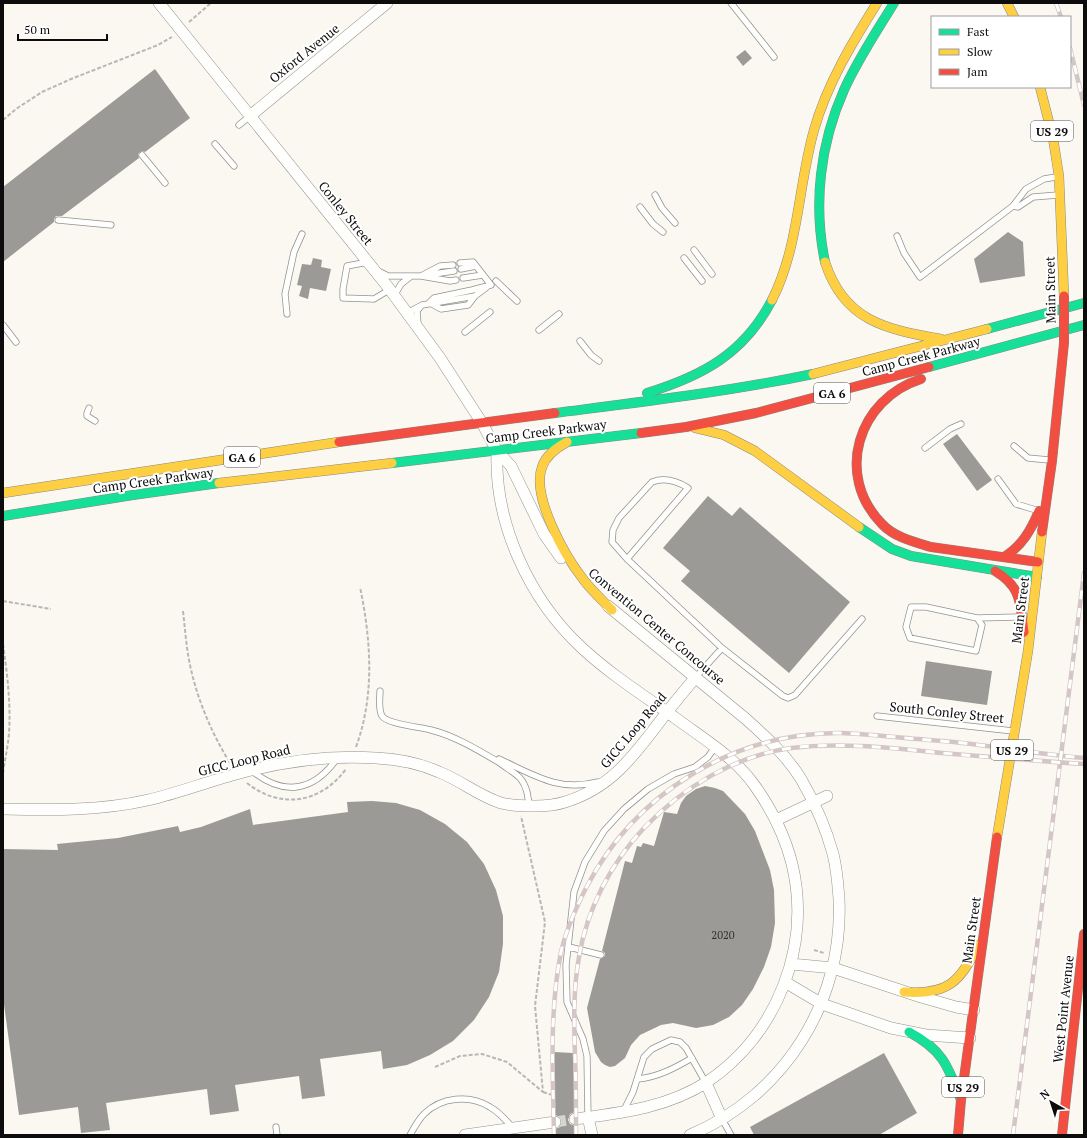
<svg xmlns="http://www.w3.org/2000/svg" width="1087" height="1138" font-family="'PT Serif',serif">
  <rect width="100%" height="100%" fill="#faf8f0"/>
  <path fill="#9c9a96" d="M745 50 752 58 743 66 736 57Z
    M155 69 190 118 145 152 143 151 140 152 138 154 139 158 62 216H56L54 219V222L3 262V187Z
    M1008 232 1023 242 1025 276 980 283 974 259Z
    M313 258 322 260 321 267 331 269 326 291 310 288 308 299 299 296 302 286 297 285 302 264 311 265Z
    M957 434 992 480 977 491 943 444Z
    M708 496 732 516 740 507 850 602 789 673 681 581 690 571 663 548Z
    M926 661 992 671 987 705 921 696Z
    M705 786 715 788 723 791 745 814 755 831 770 870 774 890 775 923 771 947 764 967 753 989 742 1005 729 1017 713 1025 696 1028 673 1023 661 1025 640 1035 631 1045 625 1058 615 1066 610 1067 605 1065 601 1062 595 1052 587 1008 600 959 605 956V953L602 951 625 861 632 863 637 846 641 847 643 843 654 846 664 812 677 814 681 803 686 796 696 789Z
    M372 801 396 803 420 810 445 824 467 842 484 864 496 890 503 916V944L499 972 489 997 474 1020 453 1041 430 1055 407 1065 383 1069 381 1051 320 1059 325 1096 302 1099 299 1076 235 1085 239 1111 210 1115 207 1089 106 1103 110 1130 81 1133 78 1107 19 1115 3 997V849L58 850 57 844 118 838 178 826 180 832 201 827 250 809 253 825 348 812 347 802Z
    M554 1052 573 1053 575 1112 570 1114 568 1120 570 1124 575 1126V1135H555V1129L560 1127 562 1121 560 1117 555 1115Z
    M884 1053 917 1113 879 1135H754L750 1127Z"/>
  <g fill="none" stroke-linecap="round" stroke-linejoin="round">
    <path stroke="#d6d5ce" stroke-width="11" stroke-dasharray="11 5.5" stroke-linecap="butt" d="M555 1122 575 1119"/>
    <g stroke="#93928f" stroke-width="7">
      <path id="lane" d="M731 3 774 57
        M239 125 250 116
        M215 144 234 166
        M142 155 165 183
        M655 195 662 208 675 223
        M1013 206 1018 207 1033 197 1058 195
        M640 207 653 224 663 232
        M58 220 111 225
        M897 236 904 253 920 277 1013 206 1026 189 1044 179 1056 177
        M694 250 712 274
        M684 258 702 281
        M368 262 347 266 343 289V298L374 299 389 290
        M460 263 473 262 491 285
        M461 269 476 266
        M380 272 388 276H421L440 266 453 265
        M427 275 454 271
        M421 276 450 281 456 280
        M463 278 483 275
        M496 281 517 301
        M394 296 401 284 410 277
        M428 304 475 296 487 287
        M432 304 441 309 468 305 475 296
        M407 313 422 305 428 304 434 298 472 290 491 285
        M287 314 285 294 294 252 302 234
        M3 325 16 342
        M418 325 417 311 421 306
        M539 330 559 314
        M465 332 490 312
        M580 341 591 355 599 361
        M89 408 87 413V416L95 421
        M1014 446 1028 458 1049 460
        M925 448 950 429 961 424
        M998 479 1016 504 1036 510
        M627 559 688 488C677 481 665 477 652 482L619 518 613 530 612 542 627 559 722 648 695 678
        M911 607H926L977 618 982 625 976 651 910 638 906 627Z
        M977 618 1020 617
        M722 648 783 696 788 698 795 695 862 619
        M380 691C380 699 378 709 382 716 387 724 420 727 431 730 455 736 478 750 500 763 506 768 514 772 520 778 527 786 528 796 529 806
        M877 716 1013 731
        M499 759C534 775 558 792 598 782
        M251 770C284 797 314 792 338 757
        M569 947 601 955
        M638 1079C658 1077 675 1068 692 1058
        M623 1112 633 1092 644 1057 652 1049 671 1040 680 1042 686 1048 706 1083
        M588 1117 587 1056 583 1039 567 1002 566 965 574 892 585 862 604 831 624 809 648 789 674 774 695 767 708 757 715 747
        M722 1119 731 1135
        M276 1127 277 1135
        M410 1135C414 1128 418 1120 424 1114 441 1097 470 1094 490 1107 499 1112 506 1120 513 1128"/>
    </g>
    <g stroke="#93928f" stroke-width="12">
      <path id="street" d="M159 3 388 287 440 358 482 423 497 451 511 466 544 534 561 558
        M250 116 387 3
        M497 451C494 523 529 599 582 648 610 674 643 695 674 717 702 738 735 757 755 786 772 810 785 836 792 864 812 946 777 1035 707 1082 667 1108 620 1113 575 1119
        M608 606 746 719C766 737 787 756 801 779 815 803 826 828 833 854 837 869 838 885 839 899 844 1001 784 1096 690 1135
        M3 809C51 810 100 811 148 800 179 793 209 781 240 773 284 761 330 755 376 758 397 759 419 763 439 772 460 780 479 796 501 803 512 806 524 806 535 806 545 806 556 805 565 802 612 788 636 753 664 716 674 703 685 690 695 678
        M776 820 827 796
        M791 964 833 968 921 997 956 1007 974 1010
        M785 982 822 1004 891 1028 926 1035 970 1038
        M706 1083 722 1119
        M588 1117 592 1135
        M465 1135 555 1122"/>
    </g>
    <g stroke="#8a8985" stroke-width="10">
      <path id="fast" d="M825 262C813 204 820 144 844 90 858 59 877 31 894 3
        M987 329 1084 303
        M929 367 1084 325
        M647 393C702 376 744 354 772 300
        M555 413C641 402 727 392 813 374
        M392 463 641 433
        M3 516 133 495 219 483
        M859 527 892 549 911 556 1037 577
        M909 1032C943 1050 948 1066 961 1100"/>
    </g>
    <g stroke="#8a8985" stroke-width="10">
      <path id="slow" d="M1007 3 1014 17
        M1040 87 1053 138 1059 176 1064 296
        M825 262C844 321 885 329 941 339
        M772 300C799 247 798 186 814 130 827 84 852 43 877 3
        M813 374 987 329
        M695 428 724 435 755 451 859 527
        M567 442C556 448 546 455 542 467 531 496 565 556 583 579 591 590 602 600 612 610
        M219 483 392 463
        M3 493 339 442
        M997 837 1028 651 1042 532
        M904 992C947 995 960 983 978 945"/>
    </g>
    <g stroke="#8a8985" stroke-width="10">
      <path id="jam" d="M921 379C858 399 834 475 882 524 894 537 914 542 931 547L1038 562
        M641 433 686 427 756 413 929 367
        M339 442 555 413
        M1042 532 1052 461 1064 343
        M1004 557C1022 546 1031 530 1039 511
        M995 571C1022 587 1020 604 1024 632
        M958 1135 961 1100 997 837
        M1062 1135 1084 934"/>
    </g>
    <path stroke="#b7b7b5" stroke-width="2" stroke-dasharray="4 2" stroke-linecap="butt" d="M189 22 211 3
      M3 120 16 109 42 92 71 79 158 45 172 37
      M3 601 51 609
      M183 611C185 628 186 644 189 660 196 697 211 732 230 763
      M3 644C7 673 11 703 9 733 8 746 5 759 3 773
      M356 747C375 695 371 640 360 587
      M247 783C281 810 321 803 346 769
      M814 950 824 953
      M435 1067 460 1056 482 1054 507 1062 543 1092 535 1006 545 922 521 816
      M543 1092 555 1096"/>
    <use href="#lane" stroke="#fefefd" stroke-width="5.5"/>
    <use href="#street" stroke="#fefefd" stroke-width="11"/>
    <use href="#fast" stroke="#16e098" stroke-width="9"/>
    <use href="#slow" stroke="#ffcf43" stroke-width="9"/>
    <use href="#jam" stroke="#f24e42" stroke-width="9"/>
    <g stroke="#d5c6c6" stroke-width="4.5">
      <path id="rail" d="M1056 3 1061 17
        M1070 48 1084 105
        M554 1135C553 1074 549 1012 561 952 566 930 576 908 586 888 635 793 734 732 841 733 867 734 892 737 918 739 938 741 959 742 979 745 1014 749 1049 755 1084 758
        M576 1135C576 1109 576 1082 575 1056 574 1023 573 990 579 957 587 909 611 863 644 828 683 787 735 756 791 748 841 742 892 748 942 753 989 757 1037 761 1084 764
        M1013 1135 1084 573"/>
    </g>
    <use href="#rail" stroke="#fff" stroke-width="3" stroke-dasharray="9" stroke-linecap="butt"/>
    <g stroke="#80807c" stroke-width="10" stroke-linecap="butt">
      <path id="jam-bridge" d="M1064 296V343"/>
    </g>
    <use href="#jam-bridge" stroke="#f24e42" stroke-width="9"/>
  </g>
  <g text-anchor="middle" dominant-baseline="central" stroke-width="4" stroke-linejoin="round" paint-order="stroke">
    <g font-size="11" fill="#30302e">
      <text x="723" y="935">2020</text>
    </g>
    <g fill="#fff" stroke="#555" stroke-width="1">
      <rect x="1031" y="121" width="42" height="20" rx="3"/>
      <rect x="814" y="383" width="36" height="20" rx="3"/>
      <rect x="224" y="447" width="36" height="20" rx="3"/>
      <rect x="991" y="740" width="42" height="20" rx="3"/>
      <rect x="942" y="1077" width="42" height="20" rx="3"/>
    </g>
    <g font-size="12" font-weight="bold" fill="#0c0c0c">
      <text x="1052" y="131">US 29</text>
      <text x="832" y="393">GA 6</text>
      <text x="242" y="457">GA 6</text>
      <text x="1012" y="750">US 29</text>
      <text x="963" y="1087">US 29</text>
    </g>
    <g font-size="13" fill="#0c0c0c" stroke="#fff">
      <text transform="translate(304 53) rotate(-39)">Oxford Avenue</text>
      <text transform="translate(346 213) rotate(51)">Conley Street</text>
      <text transform="translate(1050 290) rotate(-91)">Main Street</text>
      <text transform="translate(921 356) rotate(-15)">Camp Creek Parkway</text>
      <text transform="translate(546 431) rotate(-7)">Camp Creek Parkway</text>
      <text transform="translate(153 480) rotate(-8)">Camp Creek Parkway</text>
      <text transform="translate(1020 610) rotate(-83)">Main Street</text>
      <text transform="translate(657 626) rotate(40)">Convention Center Concourse</text>
      <text transform="translate(947 712) rotate(6)">South Conley Street</text>
      <text transform="translate(633 730) rotate(-50)">GICC Loop Road</text>
      <text transform="translate(244 760) rotate(-14)">GICC Loop Road</text>
      <text transform="translate(971 930) rotate(-82)">Main Street</text>
      <text transform="translate(1063 1009) rotate(-84)">West Point Avenue</text>
    </g>
  </g>
  <rect width="1087" height="1138" fill="none" stroke="#0c0c0c" stroke-width="8"/>
  <rect x="931" y="16" width="140" height="72" fill="#ffffff" stroke="#9e9e9e"/>
  <rect x="939" y="29" width="20" height="6" fill="#16e098" stroke="#9e9e9e"/>
  <text x="967" y="36" font-size="12" fill="#0c0c0c">Fast</text>
  <rect x="939" y="49" width="20" height="6" fill="#ffcf43" stroke="#9e9e9e"/>
  <text x="967" y="56" font-size="12" fill="#0c0c0c">Slow</text>
  <rect x="939" y="69" width="20" height="6" fill="#f24e42" stroke="#9e9e9e"/>
  <text x="967" y="76" font-size="12" fill="#0c0c0c">Jam</text>
  <g transform="translate(1051 1102) rotate(321)" stroke="#ffffff" stroke-width="3" paint-order="stroke">
  <path d="M0-3L7 15L0 10L-7 15Z" fill="#0c0c0c"/>
  <text y="-6" font-size="11" font-weight="bold" text-anchor="middle" fill="#0c0c0c">N</text>
  </g>
  <path d="M18 34v6h89v-6" fill="none" stroke="#0c0c0c" stroke-width="2"/>
  <text x="24" y="34" font-size="12" fill="#0c0c0c" stroke="#ffffff" stroke-width="3" paint-order="stroke">50 m</text>
</svg>
